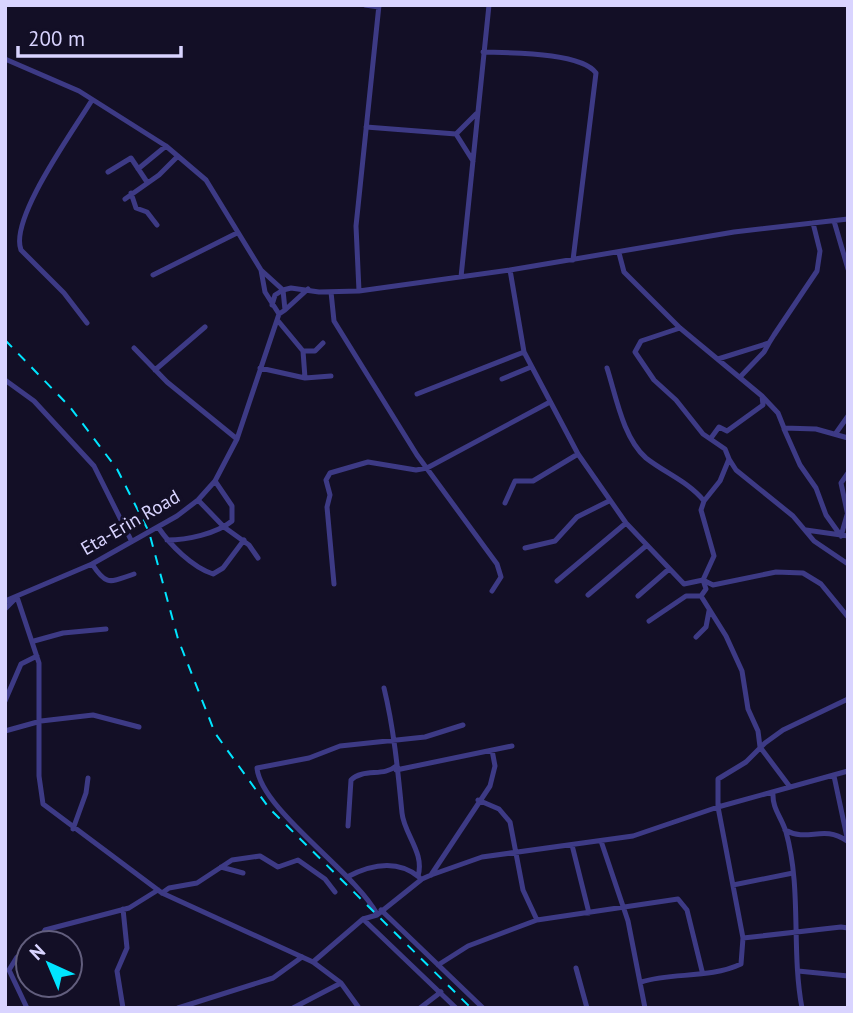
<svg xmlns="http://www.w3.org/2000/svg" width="853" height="1013" font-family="'PT Sans',sans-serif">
  <rect width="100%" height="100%" fill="#130f26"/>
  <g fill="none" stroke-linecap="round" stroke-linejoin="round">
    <path stroke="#3d3a85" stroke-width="5" d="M365 5 379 7
      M483 52C509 53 581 52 596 73L573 260
      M5 59 79 91 166 146 206 180 261 270 283 290 291 288 319 292 359 291 510 270 734 232 848 219
      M366 127 456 134 476 114
      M456 134 473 161
      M138 169 166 146
      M108 172 131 158 147 182
      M131 193 136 208 147 212 157 225
      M125 199 159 175 178 156
      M834 221 848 269
      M619 253 624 272 680 328 762 396 778 413 784 428 816 429 848 438
      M261 270 265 292 279 314
      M510 270 524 352 578 454 626 523 684 584 703 580 713 585 776 572 803 573 821 584 848 617
      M153 275 237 233
      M461 277 489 5
      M359 291 356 226 379 5
      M331 292 334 321 417 455 497 564 501 577 492 591
      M285 310 308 289
      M279 322 303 351 305 378
      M87 323 64 293 21 250C9 219 74 130 92 100
      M134 348 167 382 237 439
      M303 351H315L323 343
      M718 359 769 343 774 335 817 271 820 251 813 223
      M260 368 305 378 331 376
      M607 368C616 396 623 438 646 458 665 473 689 482 704 501
      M155 370 205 327
      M741 376 764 352 769 343
      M502 379 531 367
      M5 380 34 401 94 466 131 540
      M417 394 524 352
      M784 429 800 465 816 488 826 515 841 536 847 515
      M836 433 848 416
      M711 438 719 427 727 431 763 405 762 396
      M729 459 736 470 793 516 814 541 848 564
      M848 473 841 483 848 516
      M198 500 224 527 249 545 258 558
      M505 503 515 481H533L578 454
      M158 527C170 545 192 567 213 574L223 568 244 540
      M806 530 848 536
      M167 540C187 540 216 534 232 521V506L215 481
      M525 548 555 541 577 517 609 501
      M92 564C107 587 110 582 134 574
      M557 581 626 523
      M334 584 327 507 330 495 326 480 330 473 368 462 416 470 427 468 550 402
      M588 595 647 545
      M638 596 669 569
      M701 596 726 636 742 671 748 709 758 731 760 747 790 787
      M5 601 92 564 177 516 198 500 215 481 237 439 279 314 285 310 283 290 275 295 272 305
      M5 609 17 597 39 663V776L43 804 162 893 313 962 341 983 359 1008
      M649 621 686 596H701L706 589 703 580 714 556 701 510 704 501 720 481 729 459 725 449 703 434 676 400 654 380 635 352 641 341 680 328
      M696 637 706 627 709 611
      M34 641 63 633 106 629
      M384 688C394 729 398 772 402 813 404 834 425 853 418 876
      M5 701 21 664 37 656
      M5 731 41 721 93 715 139 727
      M396 770 512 746
      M834 776 848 842
      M773 792C772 809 781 816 786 832 802 889 791 950 802 1008
      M478 800 499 809 510 822 523 890 537 920
      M348 826 351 780C363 768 384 777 396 766
      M73 829 86 793 88 778
      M785 830C809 843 822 824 847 841
      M601 841 628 921 645 1008
      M572 845 589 913
      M221 867 243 873
      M431 875 490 786 495 766 492 750
      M347 877C370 865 397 859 419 877
      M733 885 793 873
      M162 893 169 888 197 883 232 860 260 856 278 867 298 860 325 879 335 892
      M381 910 483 1008
      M377 914C355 872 261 810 257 768L309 758 340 746 425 737 463 725
      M363 919 456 1008
      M743 938 841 927 848 928
      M39 943 45 930 129 908 158 890
      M313 962 363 919 377 915 422 879 431 875 482 857 633 836 718 807 848 771
      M438 965 468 946 537 920 678 899 687 910 702 971
      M576 968 587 1008
      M798 971 848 976
      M641 982C673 972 709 979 741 964L743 938 718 807V779L746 762 765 743 783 730 848 699
      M27 1008 9 970 17 957 28 953
      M123 1008 117 971 127 948 123 909
      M178 1008 273 978 302 957
      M293 1008 341 983
      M420 1008 441 992"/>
    <path stroke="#00e5ff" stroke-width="2" stroke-dasharray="10 9" stroke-linecap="butt" d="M5 340 70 407 117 469 149 532 178 639 215 733 269 808 471 1008"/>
  </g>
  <g text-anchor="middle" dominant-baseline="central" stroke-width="7" stroke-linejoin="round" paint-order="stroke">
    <g font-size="19" fill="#d9d4ff" stroke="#130f26">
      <text transform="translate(130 522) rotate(-30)">Eta-Erin Road</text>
    </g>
  </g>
  <rect width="853" height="1013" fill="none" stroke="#d9d4ff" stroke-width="14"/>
  <g transform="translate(49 964) rotate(316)"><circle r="33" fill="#130f26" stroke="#625e7d" stroke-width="2"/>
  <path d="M0-5L12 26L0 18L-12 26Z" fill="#00e5ff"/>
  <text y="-10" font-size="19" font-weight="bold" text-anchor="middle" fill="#d9d4ff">N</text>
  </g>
  <path d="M18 46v10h163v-10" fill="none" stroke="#d9d4ff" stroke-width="3.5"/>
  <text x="28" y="46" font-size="21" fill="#d9d4ff" stroke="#130f26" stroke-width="5" paint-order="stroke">200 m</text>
</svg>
